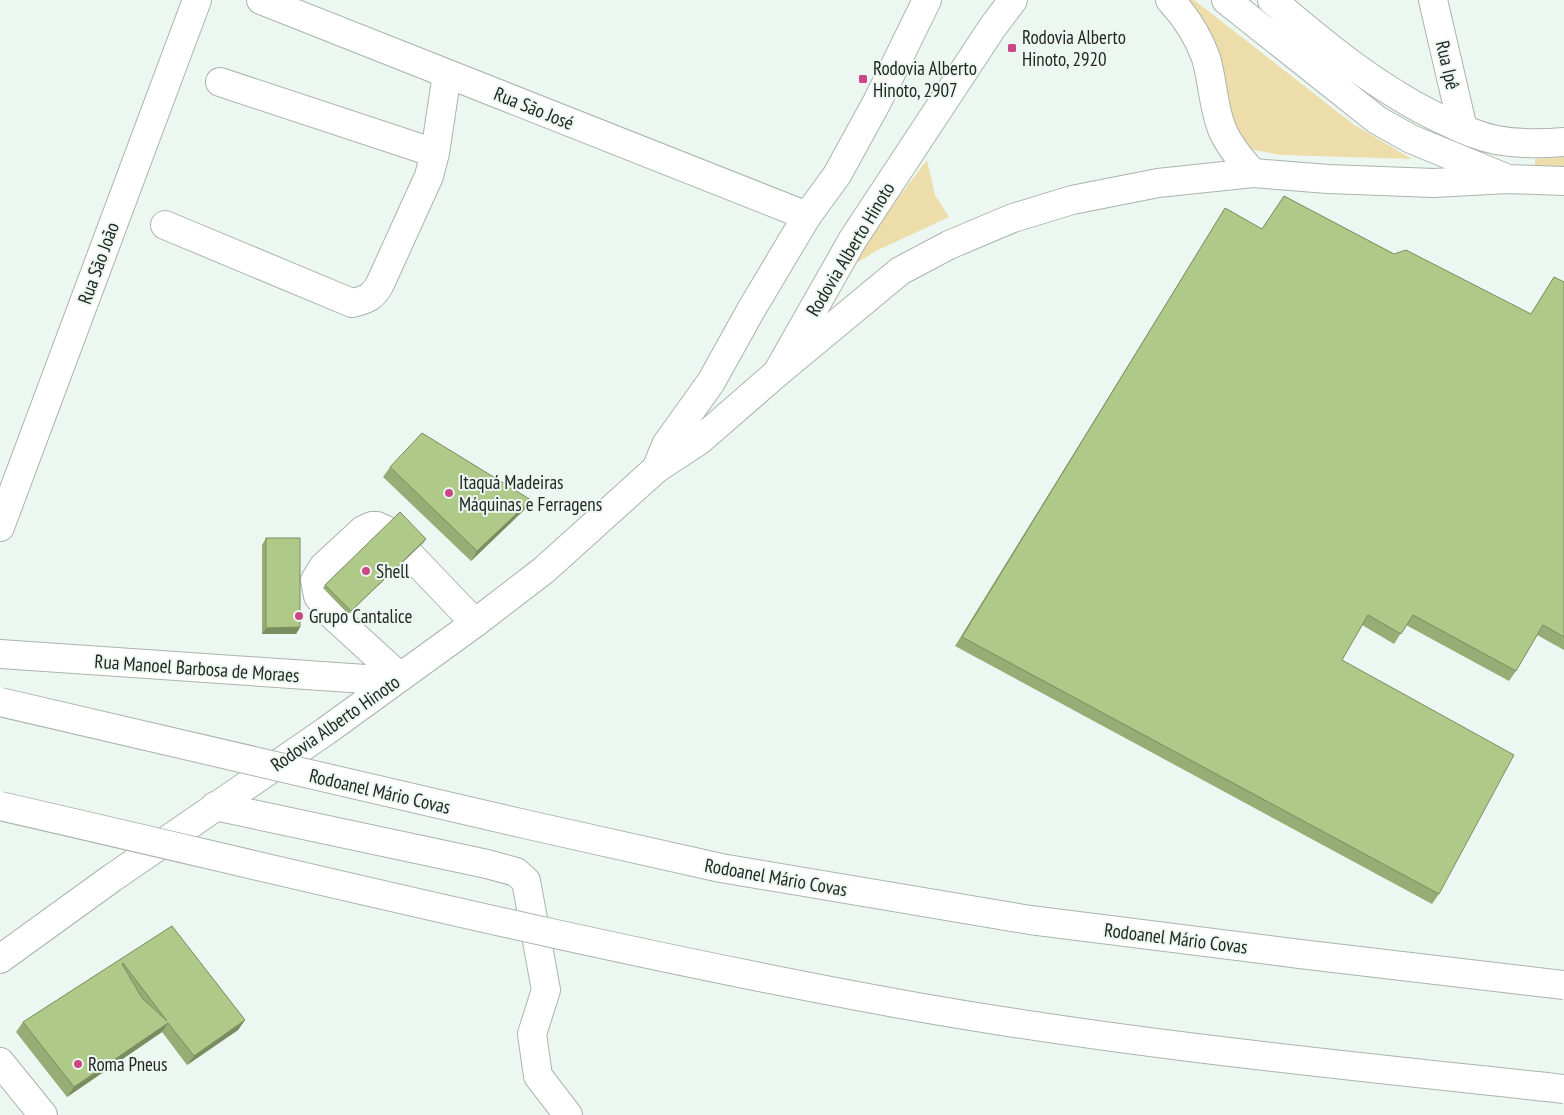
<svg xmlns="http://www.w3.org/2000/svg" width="1564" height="1115" font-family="'PT Sans Narrow',sans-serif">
  <rect width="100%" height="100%" fill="#edf7f1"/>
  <path fill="#edddaa" d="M1189 0H1194L1353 124 1412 159 1281 155 1254 150 1237 140 1208 34 1197 10Z
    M1564 157V166H1535V159Z
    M927 160 935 195 949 217 876 251 842 272Z"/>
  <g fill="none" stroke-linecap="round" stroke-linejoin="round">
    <g stroke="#aab4ae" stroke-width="30">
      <path id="minor" d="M261 0 807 216
        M1433 0 1463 129
        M220 82 435 153
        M165 225 352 303C366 300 373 297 380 284L429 176 435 153 447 74
        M0 527 197 0
        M384 529 377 526H372L363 530 323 567 315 580 318 596 330 613 400 677
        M410 555 475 623
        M0 654 394 681
        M215 806 487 864 516 872 526 881 546 990 532 1034 538 1076 568 1115
        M0 1062 43 1115"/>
    </g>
    <g stroke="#aab4ae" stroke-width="30">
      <path id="major" d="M1170 0C1186 17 1198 36 1206 58 1213 82 1213 107 1222 129 1229 146 1241 160 1253 173
        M657 467 666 445 711 382 751 310 807 216 837 175 877 102 927 0
        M0 959 112 878 326 731 475 623 544 570 656 469 700 440 777 373 853 239 992 28 1013 0"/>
    </g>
    <g stroke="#aab4ae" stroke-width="30">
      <path id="highway" d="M1226 0 1377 120 1411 139 1508 179 1564 181
        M1272 0C1325 45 1379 90 1443 120 1459 128 1477 136 1496 140 1518 144 1541 144 1564 142
        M777 373 900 271 949 245 1013 218 1072 200 1158 183 1253 173 1328 179 1434 183 1508 179"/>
    </g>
    <use href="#minor" stroke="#fff" stroke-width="28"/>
    <use href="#major" stroke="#fff" stroke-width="28"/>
    <use href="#highway" stroke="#fff" stroke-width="28"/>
    <g stroke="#aab4ae" stroke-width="30" stroke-linecap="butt">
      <path id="highway-bridge" d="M0 702 529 825 721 868 1030 920 1300 954 1564 985
        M0 806C301 875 602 950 906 1005 1124 1044 1344 1065 1564 1089"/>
    </g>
    <use href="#highway-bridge" stroke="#fff" stroke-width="28"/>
  </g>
  <path fill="#96ad76" d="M1284 196 1394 254 1531 314 1554 277 1564 282V650L1537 635 1516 671 1509 681 1406 625 1394 644 1362 625 1342 660 1439 894 1432 904 955 646 1219 218 1225 208 1262 229Z
    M390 467 531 500 524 510 471 561 383 477Z
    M266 538 300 627 296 634H262V545Z
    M424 542 348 614 323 588 325 585Z
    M172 926 245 1020 238 1030 187 1065 162 1032 67 1097 16 1032 23 1022Z"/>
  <path fill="#7a8d60" d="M531 500 524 510 471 561 477 551Z
    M426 539 424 542 348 614 351 611Z
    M300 627 296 634H262L266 628Z
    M245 1020 238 1030 187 1065 194 1056Z
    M168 1023 162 1032 67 1097 74 1087Z"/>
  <path fill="#afc989" stroke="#7a8d60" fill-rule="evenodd" d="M1284 196 1394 254 1406 250 1531 314 1554 277 1564 282V637L1543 625 1516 671 1413 615 1401 634 1368 615 1342 660 1514 755 1439 894 962 637 1225 208 1262 229Z
    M422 433 531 500 477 551 390 467Z
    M400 512 426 539 351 611 325 585Z
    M266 538H300V627L266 628Z
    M172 926 245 1020 194 1056 168 1023 74 1087 23 1022ZM123 963 167 1021 142 998 122 964Z"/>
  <g fill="#cd4686" stroke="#edf7f1" stroke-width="2">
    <rect x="1007" y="43" width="10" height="10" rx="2.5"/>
    <rect x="858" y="74" width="10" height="10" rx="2.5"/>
    <circle cx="449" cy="493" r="5"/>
    <circle cx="366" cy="571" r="5"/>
    <circle cx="299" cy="616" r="5"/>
    <circle cx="78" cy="1064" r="5"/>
  </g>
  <g text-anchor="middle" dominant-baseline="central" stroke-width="4" stroke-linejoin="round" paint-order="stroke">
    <g font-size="19" fill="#222624" stroke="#edf7f1" text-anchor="start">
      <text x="1022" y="37">Rodovia Alberto<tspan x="1022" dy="22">Hinoto, 2920</tspan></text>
      <text x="873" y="68">Rodovia Alberto<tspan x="873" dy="22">Hinoto, 2907</tspan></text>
      <text x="459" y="482">Itaquá Madeiras<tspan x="459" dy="22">Máquinas e Ferragens</tspan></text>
      <text x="376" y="571">Shell</text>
      <text x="309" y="616">Grupo Cantalice</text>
      <text x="88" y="1064">Roma Pneus</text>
    </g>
    <g font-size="19" fill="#222624" stroke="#edf7f1">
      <text transform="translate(1448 65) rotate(77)">Rua Ipê</text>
      <text transform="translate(534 108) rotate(22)">Rua São José</text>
      <text transform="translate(850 249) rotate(-59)">Rodovia Alberto Hinoto</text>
      <text transform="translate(98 263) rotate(-70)">Rua São João</text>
      <text transform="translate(197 668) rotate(4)">Rua Manoel Barbosa de Moraes</text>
      <text transform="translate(335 723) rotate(-35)">Rodovia Alberto Hinoto</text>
      <text transform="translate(380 791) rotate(13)">Rodoanel Mário Covas</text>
      <text transform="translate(776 877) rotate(10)">Rodoanel Mário Covas</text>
      <text transform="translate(1176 938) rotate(7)">Rodoanel Mário Covas</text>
    </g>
  </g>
</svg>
